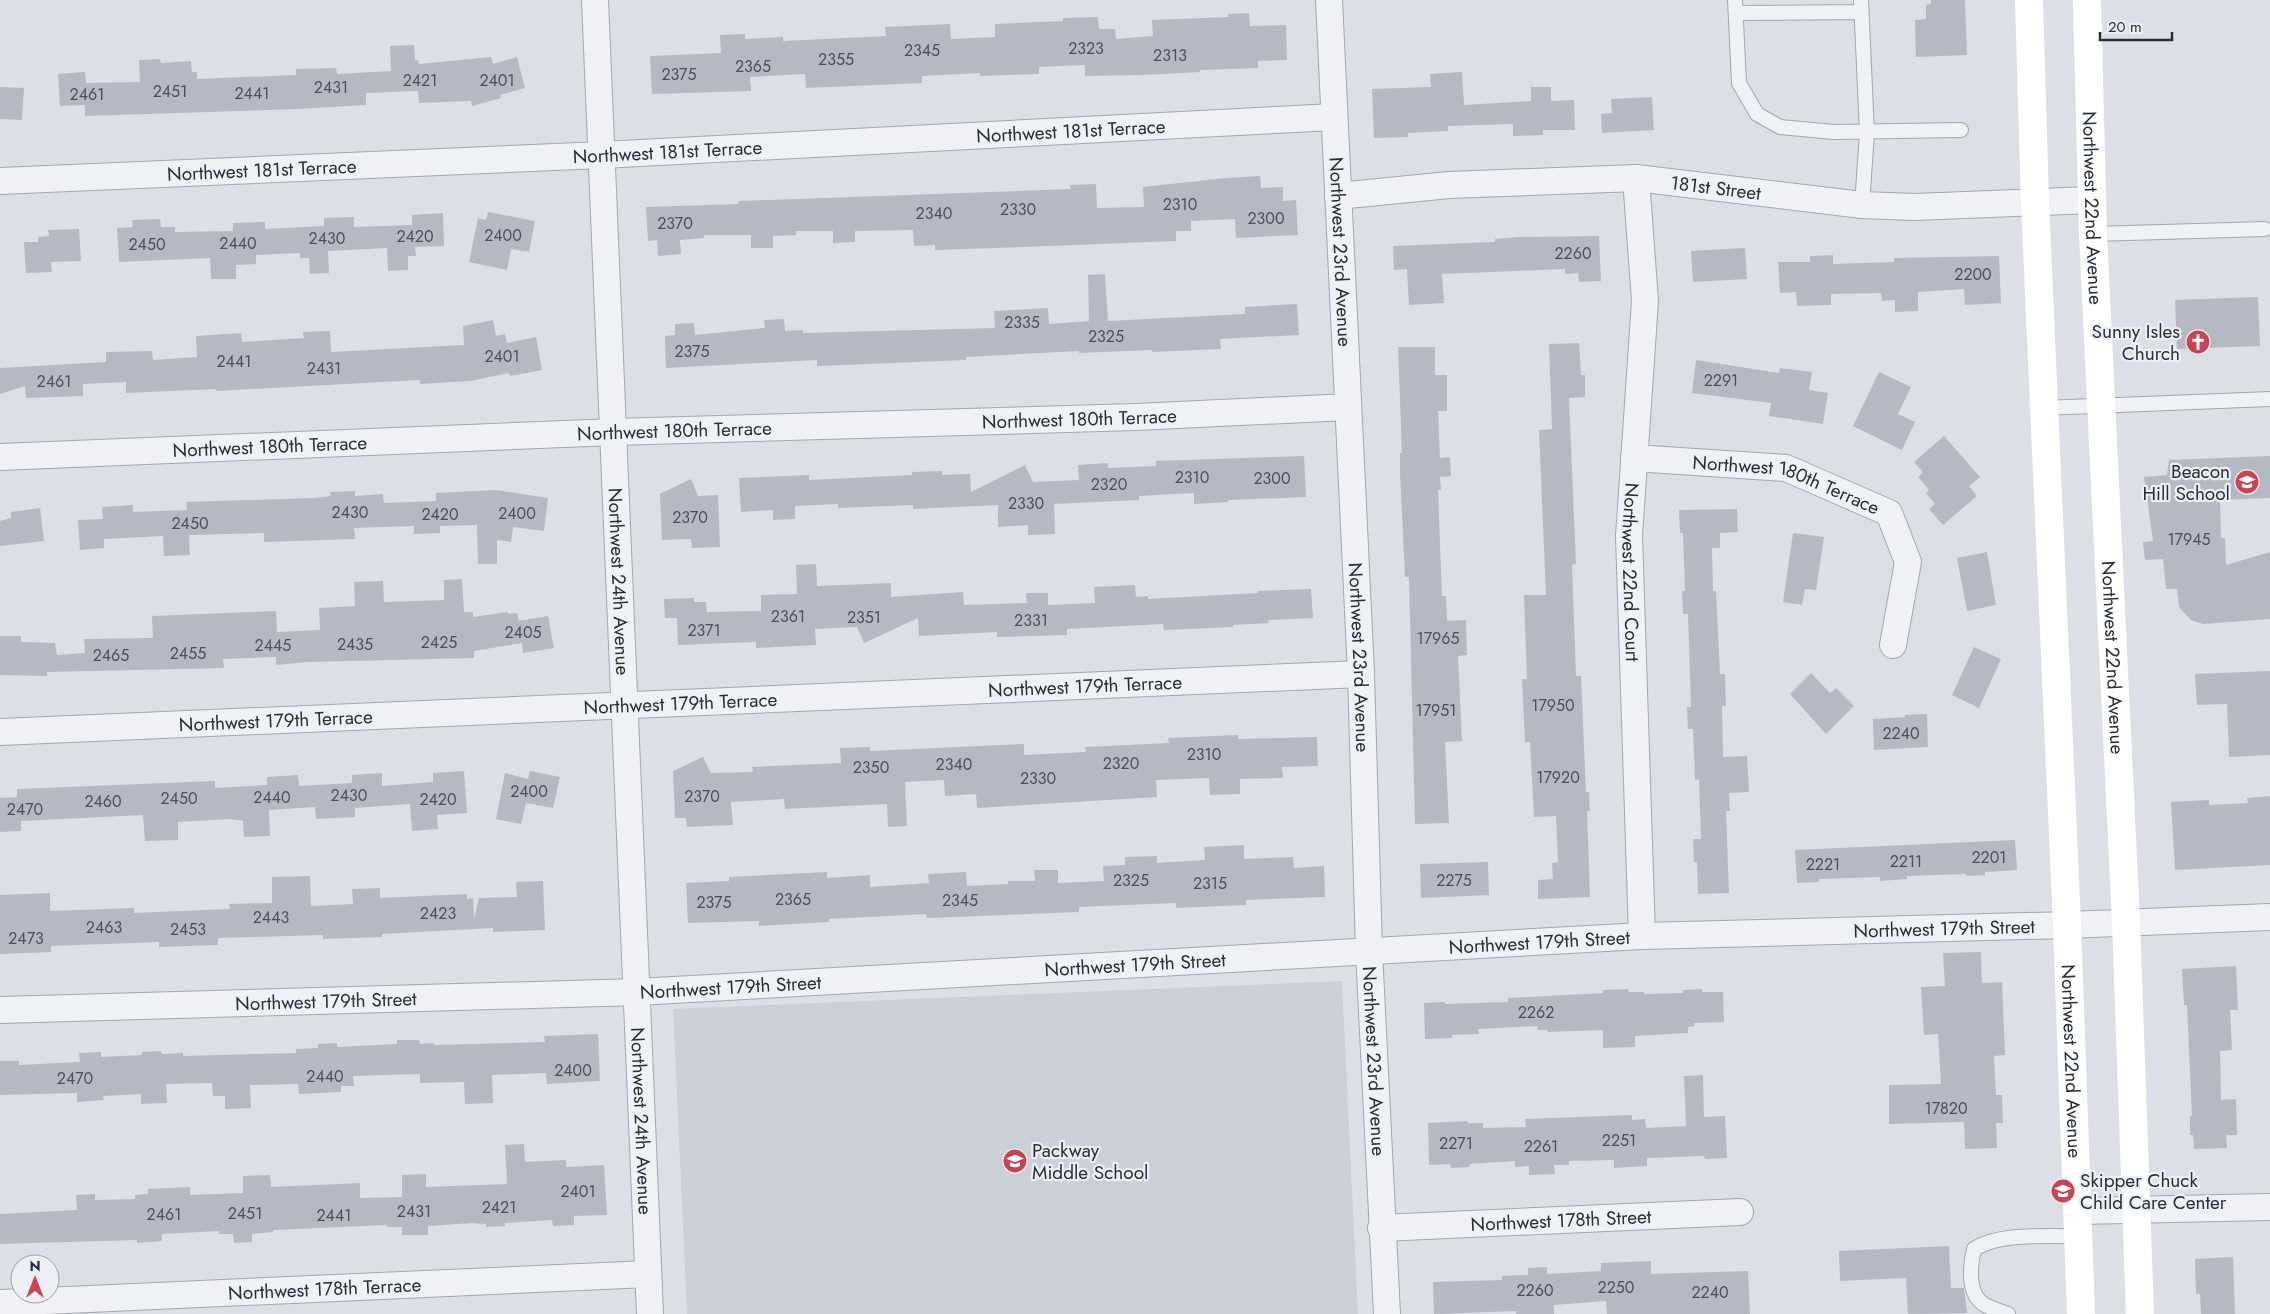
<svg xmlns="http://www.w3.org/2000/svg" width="2270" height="1314" viewBox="0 0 2270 1314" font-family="Jost,sans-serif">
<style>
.built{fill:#cbcfd8}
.building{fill:#b4b9c3}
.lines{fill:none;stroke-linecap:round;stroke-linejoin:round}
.service-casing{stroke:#a2a7b0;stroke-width:16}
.minor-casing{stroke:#a2a7b0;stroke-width:28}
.service{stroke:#eff1f5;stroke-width:14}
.minor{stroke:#eff1f5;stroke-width:26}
.secondary{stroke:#fff;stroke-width:28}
.labels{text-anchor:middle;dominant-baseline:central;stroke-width:4.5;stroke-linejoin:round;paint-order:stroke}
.number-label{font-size:16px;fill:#4a515e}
.street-label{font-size:19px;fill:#272e3c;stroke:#eceff4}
.poi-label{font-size:19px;fill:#272e3c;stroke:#eceff4;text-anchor:end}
</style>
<rect width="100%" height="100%" fill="#dce0e6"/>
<path class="built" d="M1342,981L1358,1314H687L673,1009Z"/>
<path class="building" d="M1931,0H1965L1967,55L1916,57L1915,20L1926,19V5L1931,4Z
M1249,13L1250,26L1286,25L1287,60L1258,61V68L1200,70V72L1142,75L1085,76V65L1039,67V74L980,76V73L922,76V83L806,88L805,74L750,77L751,91L652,94L650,56L721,53L720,35L745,34V39L783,37V41L886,36L885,27L950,24L951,39L995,37V24L1063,21V18L1098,17L1099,29H1115L1116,39L1153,36L1152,20L1229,17L1228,14Z
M414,45L415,60H418L419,64L491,57L493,64L517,57L525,88L500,95L501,98L472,106L471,101L419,103L418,91L366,93V105L298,109L85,116V105L60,106L58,74L85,72L86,83L140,82L139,60L160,59L161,63L191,61L192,72H197V79L296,75V69L336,68L337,74L391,71L390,46Z
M1462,72L1464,105L1531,101V87H1551V101L1574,100L1575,130H1543V135L1513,136V124L1448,126V131L1408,133V137L1374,138L1372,89L1431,87L1430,74Z
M0,87L24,88L22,120L0,119Z
M1652,97L1654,130L1602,133L1601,114L1612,113L1611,99Z
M1260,176L1261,188L1283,187V201L1296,200L1298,235L1236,238L1235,219L1191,221V231H1176V241L996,248L935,250V245L914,246L913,230L855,231V242L833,243V231H796V235L773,236V248H751V235H704V238L680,240L681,254L658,256L657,240L648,241L646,207L739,204L738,201L1071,189L1070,185L1096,184L1097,208L1144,207L1143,187L1226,178Z
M488,212L535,221L529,252L511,249L507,270L469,262L478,218L486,220Z
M443,213L444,246L415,247L416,256H408V270L388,271L387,248L328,251L329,273L310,274L309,258H300V253L256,255V264L236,265V279H211L210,258L119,262L117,228L133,227L132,220L160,219L161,227H175V232L233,231V223L265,222V229L324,226V218L354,217V227L412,225V215Z
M79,229L81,261L51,262L52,272L26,273L24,242H38V237L49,236L48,230Z
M1599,236L1601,281L1579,282L1578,273L1565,274V269L1442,274L1444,303L1409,305L1407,269L1394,270L1393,246L1495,242V239L1518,237Z
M1745,248L1747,279L1693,282L1691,251Z
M1833,255V264L1894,262V258L1999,256L2001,303L1965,305L1964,289L1918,292V311L1895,312V300L1882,301L1881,293L1831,294V305L1797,306L1796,292L1780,293L1778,262H1810V256Z
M1105,274L1108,321L1245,314V307L1297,304L1299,335L1220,339L1221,349L1152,352V350L1079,353V351L966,357V360L817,366V360L666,368L665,336L675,335V324L694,323L695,335L765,328L764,320L784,319L785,331L803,330V333L995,328L994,311L1048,308L1049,324L1089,321L1088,275Z
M2258,297L2260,346L2177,349L2175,300Z
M493,320L496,336L505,334L507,343L536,337L542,370L510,376L509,373L470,381L420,384V380L216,391V389L126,393V382L83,384V396L26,398L25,386L0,394V368L106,362V352L152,351L153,360L197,357L196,336L241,333L242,342L304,338L303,332L330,331L331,352L464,345L463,326Z
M1579,343L1581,375H1585V397L1569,398L1576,564L1572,565L1576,676H1581L1586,792H1589L1590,811H1587L1590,897L1538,899V880L1553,879L1552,863L1558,862L1556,816L1534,817L1530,742H1525L1522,679H1527L1524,595H1546L1539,430L1552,429L1549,344Z
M1398,347H1435V375H1447V411H1438L1440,458L1450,457L1451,476L1440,477L1441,490H1438L1442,596H1446L1447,621L1466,620L1467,655L1458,656L1462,741L1445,742L1449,823L1415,824L1409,577H1405L1400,472V453H1402Z
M1696,360L1779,373L1780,368L1812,372L1809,390L1828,393L1823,424L1769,416L1771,403L1692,393Z
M1879,372L1911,387L1898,414L1915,422L1902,450L1853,426Z
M1944,436L1980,477L1969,486L1977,496L1943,525L1929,509L1935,504L1926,493L1929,490L1918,477L1923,472L1914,462Z
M1304,456L1306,497L1228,500V502L1194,504V493L1139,496V500L1054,504L1055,534L1028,535V525L998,527V505L913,509V505L838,508V504L795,506V519L773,520V510L741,512L739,478L809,475V480L912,475V472L942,471V475L970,474L971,492L1025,465L1033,482L1079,480L1078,465L1108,463V468L1156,466V461Z
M2270,456V498L2220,500L2221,538H2225L2226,565L2270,552V619L2203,624L2191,620L2179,607L2177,589H2166L2163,559L2145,560L2143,542L2153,541L2144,477L2167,475L2169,460Z
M691,479L698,496L718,495L720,547L692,548L691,539L662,540L660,494Z
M496,490L548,498L544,531L513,527L511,542L497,540V564H478L477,525L440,526V533L414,534V526L354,528L355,539L264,542V533L189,535L190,555L164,556L163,536L104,539V548L80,550L78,520L103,519L102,507L133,505V512L187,510L186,502L315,498L331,496L330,492L355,491V496L383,494L384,503L436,501V493Z
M40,508L44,541L0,546V521L11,518V512Z
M1737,509L1738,532L1720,533V548H1712L1713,591H1716L1720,674H1725L1726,706H1722L1723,757L1747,756L1749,792L1729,793L1730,811H1726L1729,893L1698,894L1697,862H1694L1693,839H1701L1699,779L1695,780L1693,729H1688L1687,707H1691L1688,614H1683L1682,591H1685L1683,533H1680L1679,510Z
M1793,533L1824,537L1816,590L1805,589L1802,605L1783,602Z
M1987,552L1996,605L1967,611L1957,558Z
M816,564L817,586L891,583V597L963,592L964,605L1027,603L1026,593H1048V605L1095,603L1094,587L1135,585L1136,597L1148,596V599L1258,593V591L1311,589L1313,618L1268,620L1269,623L1233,625V627L1164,630L1163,624L1067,629V635L997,637V632L919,636L918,618L864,643L857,627L815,629L816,645L756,648V642L678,645L677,618H665L664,599L694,598V602H706L707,612L761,611V595L797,594L796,565Z
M462,579L464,612H473V617L508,612V614L517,613L519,621L548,616L554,648L523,653L522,643L474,651V658L308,662L276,665V657L223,659L224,668L47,672V676L0,675V636H21V642L55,643L57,655L85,653L84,639L153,638L152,616L276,611L277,632L320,630L319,608L355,606L354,582L383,581L384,602L444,600V580Z
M1974,647L2001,659L1979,708L1952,695Z
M2270,671V755L2229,757L2227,704L2197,705L2195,674Z
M1811,673L1830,693L1836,688L1854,706L1826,734L1790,694Z
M1927,714L1928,747L1874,750L1873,719L1905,717V715Z
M1238,735V739L1317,737L1318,766L1282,767L1283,778L1240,779V794L1210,795L1209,778L1156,780L1157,797L977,808L976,794L945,796L944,780L905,782L907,826L888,827L887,804L785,809L784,799L731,802L733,825L687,827L686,818H675L673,771L703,757L711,773L753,772L752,767L841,763L840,748L870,747V751L1024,744V755L1086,752L1085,747L1169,743L1168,738Z
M464,771L467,813L437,815L438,829L412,831L410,804L355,808V817L316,819L315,807L269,810L270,836L244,837L243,821L231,819L178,822V840L145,841L143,815L21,821V831L0,832V798L17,797V789L215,781V788L267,785V777L298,775L299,786L352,783V775L382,773V786L433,782V773Z
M530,771L560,777L553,808L526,803L521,824L496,819L505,773L528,779Z
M2270,796V865L2175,870L2171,802L2209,800V805L2248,803L2247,798Z
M2015,840L2017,870L1985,872V875L1966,876V874L1907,876V879L1880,881V877L1819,879V882L1797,883L1795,850Z
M1244,845V859L1293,857L1294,868L1324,866L1325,897L1246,900V905L1176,908V903L1079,907V912L927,918L926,914L829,919V922L759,926V921L688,923L686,883L729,881V877L827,872V878L870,875V887L929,883L928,874L966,872L967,886L1008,884V881H1035L1034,870H1058V883L1104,881L1103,866L1125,865V857L1157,856V863L1205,860L1204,847Z
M1488,862L1489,895L1421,898L1420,864Z
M310,876L311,906L353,904L352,889L380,888V898L467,894V899L473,898L474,919L479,898L517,897L516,882L543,881L545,930L493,932V928L382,934V937L323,939V935L218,938V945L159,947V942L51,946V952L0,954V895L50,893V911L134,908V913L230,909L229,904L272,903V877Z
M1981,952L1982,983L2002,982L2005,1055L1994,1056L1996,1095H2002L2003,1123H1996L1997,1148L1965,1149L1964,1122L1889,1124V1085L1941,1084L1938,1034L1924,1035L1921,987L1945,986L1943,953Z
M2236,966L2238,1010H2230L2232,1050L2220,1051L2221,1100L2236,1099L2237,1135H2226L2227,1148L2194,1149L2193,1135H2190V1116H2192L2187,1005H2184L2182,969Z
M1628,989L1629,992H1644V994L1683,993V990L1702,989V992H1723L1724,1022L1694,1023V1026L1688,1027V1033L1635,1036V1047L1603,1048V1030L1548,1032L1547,1030H1538L1537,1026L1478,1029L1479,1034L1452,1035V1038L1425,1039L1424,1003L1445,1002V1004L1508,1002V998L1603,993V990Z
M598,1034L600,1081L547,1084L546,1073L492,1075L493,1103L465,1104L464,1082L420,1083V1074L353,1076L354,1086H341V1092L299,1094L298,1084L250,1085L251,1108L225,1109V1096H213L212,1083L166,1084L167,1103L141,1104V1094L103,1096L104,1100L77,1102V1093L0,1095V1061H19V1065L80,1062L79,1053L101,1052V1057L142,1055V1052L161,1051L162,1054L183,1053V1056L296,1053V1049L318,1048V1044L337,1043V1047L397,1044V1040H419L420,1044L434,1043V1045L545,1042L544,1036Z
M1703,1075L1704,1117L1725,1116L1727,1158L1705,1159L1704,1156L1647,1158V1166L1614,1168V1160L1569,1161V1165H1554L1555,1174L1529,1175V1166L1515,1167V1161L1469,1164L1470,1167L1451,1168L1450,1164L1429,1165L1428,1123L1467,1121L1468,1123H1483V1128L1526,1127L1525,1119L1632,1115V1120L1645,1119L1646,1128L1686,1126L1684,1076Z
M524,1144L525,1162L566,1160V1167L604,1165L607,1215L574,1216V1225L553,1226L552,1220L505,1223V1226L486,1227V1224L472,1223L428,1226V1235H402V1227H387V1225L273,1230V1232L252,1234V1242L234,1243L233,1234H219V1231L162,1234V1241L137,1243V1240L0,1244V1214L77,1210L76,1195L95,1194V1200L135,1199V1195L148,1194V1189L190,1187V1195L243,1193V1176L270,1175L271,1187L360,1183V1198L402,1197V1175L426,1174V1187L507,1184L505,1145Z
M1949,1246L1951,1288H1964L1967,1313L1908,1314L1906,1278L1840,1281L1839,1251Z
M2233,1257L2235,1314H2201L2200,1294H2196L2195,1259Z
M1651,1261V1274L1748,1271L1750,1314H1607L1606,1301L1554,1305V1314H1516V1311L1434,1314L1433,1282L1502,1280V1276L1528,1275V1268L1547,1267V1274L1601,1271V1263Z"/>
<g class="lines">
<defs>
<path id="service" d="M1735,0L1739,83L1757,114L1780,127L1834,132L1961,130
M1861,0L1867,133L1862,205
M1736,13L1861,12
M2093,234L2265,229
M2043,408L2270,399
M2008,1314C2001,1311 1992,1309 1985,1305C1967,1295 1970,1266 1974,1249C2000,1232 2047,1237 2078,1236"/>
<g id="minor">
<path id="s1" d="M595,0L650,1314"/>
<path id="s2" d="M1329,0L1361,674L1369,951L1387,1314"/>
<path id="s3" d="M1636,178L1645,301L1629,536L1642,936"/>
<path id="s4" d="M0,181L602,155L1334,117"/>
<path id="s5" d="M1338,196L1449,185L1636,178L1862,205L1915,207L2092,200"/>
<path id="s6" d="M0,457L614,432L1136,417L1348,407"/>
<path id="s7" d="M1634,458L1786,468L1889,513L1908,562L1893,645"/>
<path id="s8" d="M0,732L1361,674"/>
<path id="s9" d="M0,1010L637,992L1642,936L2067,925L2270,917"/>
<path d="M2078,1211L2270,1207"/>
<path id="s10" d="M1381,1228L1740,1212"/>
<path id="s11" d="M0,1303L648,1274"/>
</g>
</defs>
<use href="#service" class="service-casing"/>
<use href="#minor" class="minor-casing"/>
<use href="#service" class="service"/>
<use href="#minor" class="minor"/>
<g class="secondary">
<path id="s12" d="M2029,0L2035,202L2067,925L2081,1314"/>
<path id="s13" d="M2087,0L2093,234L2126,922L2140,1314"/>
</g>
</g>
<defs>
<symbol id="church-disc" viewBox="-11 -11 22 22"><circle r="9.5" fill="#ca4354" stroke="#eceff4"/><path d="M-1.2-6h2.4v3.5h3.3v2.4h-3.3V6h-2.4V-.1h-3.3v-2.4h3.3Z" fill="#fff"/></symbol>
<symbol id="school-disc" viewBox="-11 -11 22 22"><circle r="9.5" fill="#ca4354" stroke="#eceff4"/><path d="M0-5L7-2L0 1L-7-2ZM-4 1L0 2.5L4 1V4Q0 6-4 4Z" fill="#fff"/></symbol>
</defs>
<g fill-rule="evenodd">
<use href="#church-disc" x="2184" y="328" width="28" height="28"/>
<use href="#school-disc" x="2233" y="468" width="28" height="28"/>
<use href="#school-disc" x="1001" y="1147" width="28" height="28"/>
<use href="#school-disc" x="2049" y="1177" width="28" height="28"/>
</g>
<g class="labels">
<g class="number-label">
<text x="1086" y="48">2323</text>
<text x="922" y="50">2345</text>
<text x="1170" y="55">2313</text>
<text x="836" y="59">2355</text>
<text x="753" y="66">2365</text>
<text x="679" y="74">2375</text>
<text x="420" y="80">2421</text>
<text x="497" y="80">2401</text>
<text x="331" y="87">2431</text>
<text x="170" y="91">2451</text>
<text x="252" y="93">2441</text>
<text x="87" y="94">2461</text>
<text x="1180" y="204">2310</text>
<text x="1018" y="209">2330</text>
<text x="934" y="213">2340</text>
<text x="1266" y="218">2300</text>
<text x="675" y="223">2370</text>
<text x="503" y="235">2400</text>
<text x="415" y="236">2420</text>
<text x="327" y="238">2430</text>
<text x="238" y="243">2440</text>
<text x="147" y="244">2450</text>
<text x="1573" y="253">2260</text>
<text x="1973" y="274">2200</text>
<text x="1022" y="322">2335</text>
<text x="1106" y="336">2325</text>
<text x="692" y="351">2375</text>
<text x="502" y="356">2401</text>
<text x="234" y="361">2441</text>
<text x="324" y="368">2431</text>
<text x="1721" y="380">2291</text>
<text x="54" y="381">2461</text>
<text x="1192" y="477">2310</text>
<text x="1272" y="478">2300</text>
<text x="1109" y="484">2320</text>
<text x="1026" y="503">2330</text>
<text x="350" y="512">2430</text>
<text x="517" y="513">2400</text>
<text x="440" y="514">2420</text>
<text x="690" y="517">2370</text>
<text x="190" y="523">2450</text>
<text x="2189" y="539">17945</text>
<text x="788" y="616">2361</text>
<text x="864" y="617">2351</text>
<text x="1031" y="620">2331</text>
<text x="704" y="630">2371</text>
<text x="523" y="632">2405</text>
<text x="1438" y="638">17965</text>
<text x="439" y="642">2425</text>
<text x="355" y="644">2435</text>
<text x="273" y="645">2445</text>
<text x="188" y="653">2455</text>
<text x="111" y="655">2465</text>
<text x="1553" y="705">17950</text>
<text x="1436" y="710">17951</text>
<text x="1901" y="733">2240</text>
<text x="1204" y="754">2310</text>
<text x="1121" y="763">2320</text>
<text x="954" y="764">2340</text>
<text x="871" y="767">2350</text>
<text x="1558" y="777">17920</text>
<text x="1038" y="778">2330</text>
<text x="529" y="791">2400</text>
<text x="349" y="795">2430</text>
<text x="702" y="796">2370</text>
<text x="272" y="797">2440</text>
<text x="179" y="798">2450</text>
<text x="438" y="799">2420</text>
<text x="103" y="801">2460</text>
<text x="25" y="809">2470</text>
<text x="1989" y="857">2201</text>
<text x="1906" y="861">2211</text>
<text x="1823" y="864">2221</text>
<text x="1131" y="880">2325</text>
<text x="1454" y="880">2275</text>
<text x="1210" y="883">2315</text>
<text x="793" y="899">2365</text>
<text x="960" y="900">2345</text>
<text x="714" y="902">2375</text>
<text x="438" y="913">2423</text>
<text x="271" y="917">2443</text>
<text x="104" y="927">2463</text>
<text x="188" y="929">2453</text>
<text x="26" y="938">2473</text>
<text x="1536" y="1012">2262</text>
<text x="573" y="1070">2400</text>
<text x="325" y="1076">2440</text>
<text x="75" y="1078">2470</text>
<text x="1946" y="1108">17820</text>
<text x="1619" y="1140">2251</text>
<text x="1456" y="1143">2271</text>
<text x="1541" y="1146">2261</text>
<text x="578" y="1191">2401</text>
<text x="499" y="1207">2421</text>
<text x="414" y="1211">2431</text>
<text x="245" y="1213">2451</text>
<text x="164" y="1214">2461</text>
<text x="334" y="1215">2441</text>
<text x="1616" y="1287">2250</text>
<text x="1535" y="1290">2260</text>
<text x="1710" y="1292">2240</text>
</g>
<g class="street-label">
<text stroke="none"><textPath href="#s4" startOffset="1072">Northwest 181st Terrace</textPath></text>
<text stroke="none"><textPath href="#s4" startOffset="668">Northwest 181st Terrace</textPath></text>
<text stroke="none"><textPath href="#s4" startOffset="262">Northwest 181st Terrace</textPath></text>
<text stroke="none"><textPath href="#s5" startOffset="379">181st Street</textPath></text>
<text stroke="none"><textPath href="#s13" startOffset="208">Northwest 22nd Avenue</textPath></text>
<text stroke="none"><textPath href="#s2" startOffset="252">Northwest 23rd Avenue</textPath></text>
<text stroke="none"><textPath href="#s6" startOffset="1080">Northwest 180th Terrace</textPath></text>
<text stroke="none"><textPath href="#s6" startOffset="675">Northwest 180th Terrace</textPath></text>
<text stroke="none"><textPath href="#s6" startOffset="270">Northwest 180th Terrace</textPath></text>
<text stroke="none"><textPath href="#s7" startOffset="156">Northwest 180th Terrace</textPath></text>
<text stroke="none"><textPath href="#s3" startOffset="395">Northwest 22nd Court</textPath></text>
<text stroke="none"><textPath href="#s1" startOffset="582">Northwest 24th Avenue</textPath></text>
<text stroke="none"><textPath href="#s2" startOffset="658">Northwest 23rd Avenue</textPath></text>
<text stroke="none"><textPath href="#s13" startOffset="658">Northwest 22nd Avenue</textPath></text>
<text stroke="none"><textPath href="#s8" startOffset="1086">Northwest 179th Terrace</textPath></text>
<text stroke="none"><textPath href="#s8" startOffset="681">Northwest 179th Terrace</textPath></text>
<text stroke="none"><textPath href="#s8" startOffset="276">Northwest 179th Terrace</textPath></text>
<text stroke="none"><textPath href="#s9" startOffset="1946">Northwest 179th Street</textPath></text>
<text stroke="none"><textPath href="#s9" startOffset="1541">Northwest 179th Street</textPath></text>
<text stroke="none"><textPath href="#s9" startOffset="1136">Northwest 179th Street</textPath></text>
<text stroke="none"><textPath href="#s9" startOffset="731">Northwest 179th Street</textPath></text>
<text stroke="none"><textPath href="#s9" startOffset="326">Northwest 179th Street</textPath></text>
<text stroke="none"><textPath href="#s2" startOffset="1062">Northwest 23rd Avenue</textPath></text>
<text stroke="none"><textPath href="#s12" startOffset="1062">Northwest 22nd Avenue</textPath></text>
<text stroke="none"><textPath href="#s1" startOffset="1122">Northwest 24th Avenue</textPath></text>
<text stroke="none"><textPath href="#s10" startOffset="180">Northwest 178th Street</textPath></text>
<text stroke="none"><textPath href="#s11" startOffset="325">Northwest 178th Terrace</textPath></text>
</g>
<g class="poi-label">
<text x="2180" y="331">Sunny Isles<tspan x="2180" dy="22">Church</tspan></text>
<text x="2230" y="471">Beacon<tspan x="2230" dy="22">Hill School</tspan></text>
<text x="1032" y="1150" text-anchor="start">Packway<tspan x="1032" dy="22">Middle School</tspan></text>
<text x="2080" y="1180" text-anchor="start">Skipper Chuck<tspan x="2080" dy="22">Child Care Center</tspan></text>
</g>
</g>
<g transform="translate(35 1279)"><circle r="24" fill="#eceff4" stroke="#9da2aa"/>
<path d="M0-4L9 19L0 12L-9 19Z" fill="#ca4354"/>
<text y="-8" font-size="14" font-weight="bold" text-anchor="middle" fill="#272e3c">N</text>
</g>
<path d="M2100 32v8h72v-8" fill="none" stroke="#272e3c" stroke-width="2.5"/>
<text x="2108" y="32" font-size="15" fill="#272e3c" stroke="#eceff4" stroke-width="4" paint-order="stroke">20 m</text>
</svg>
